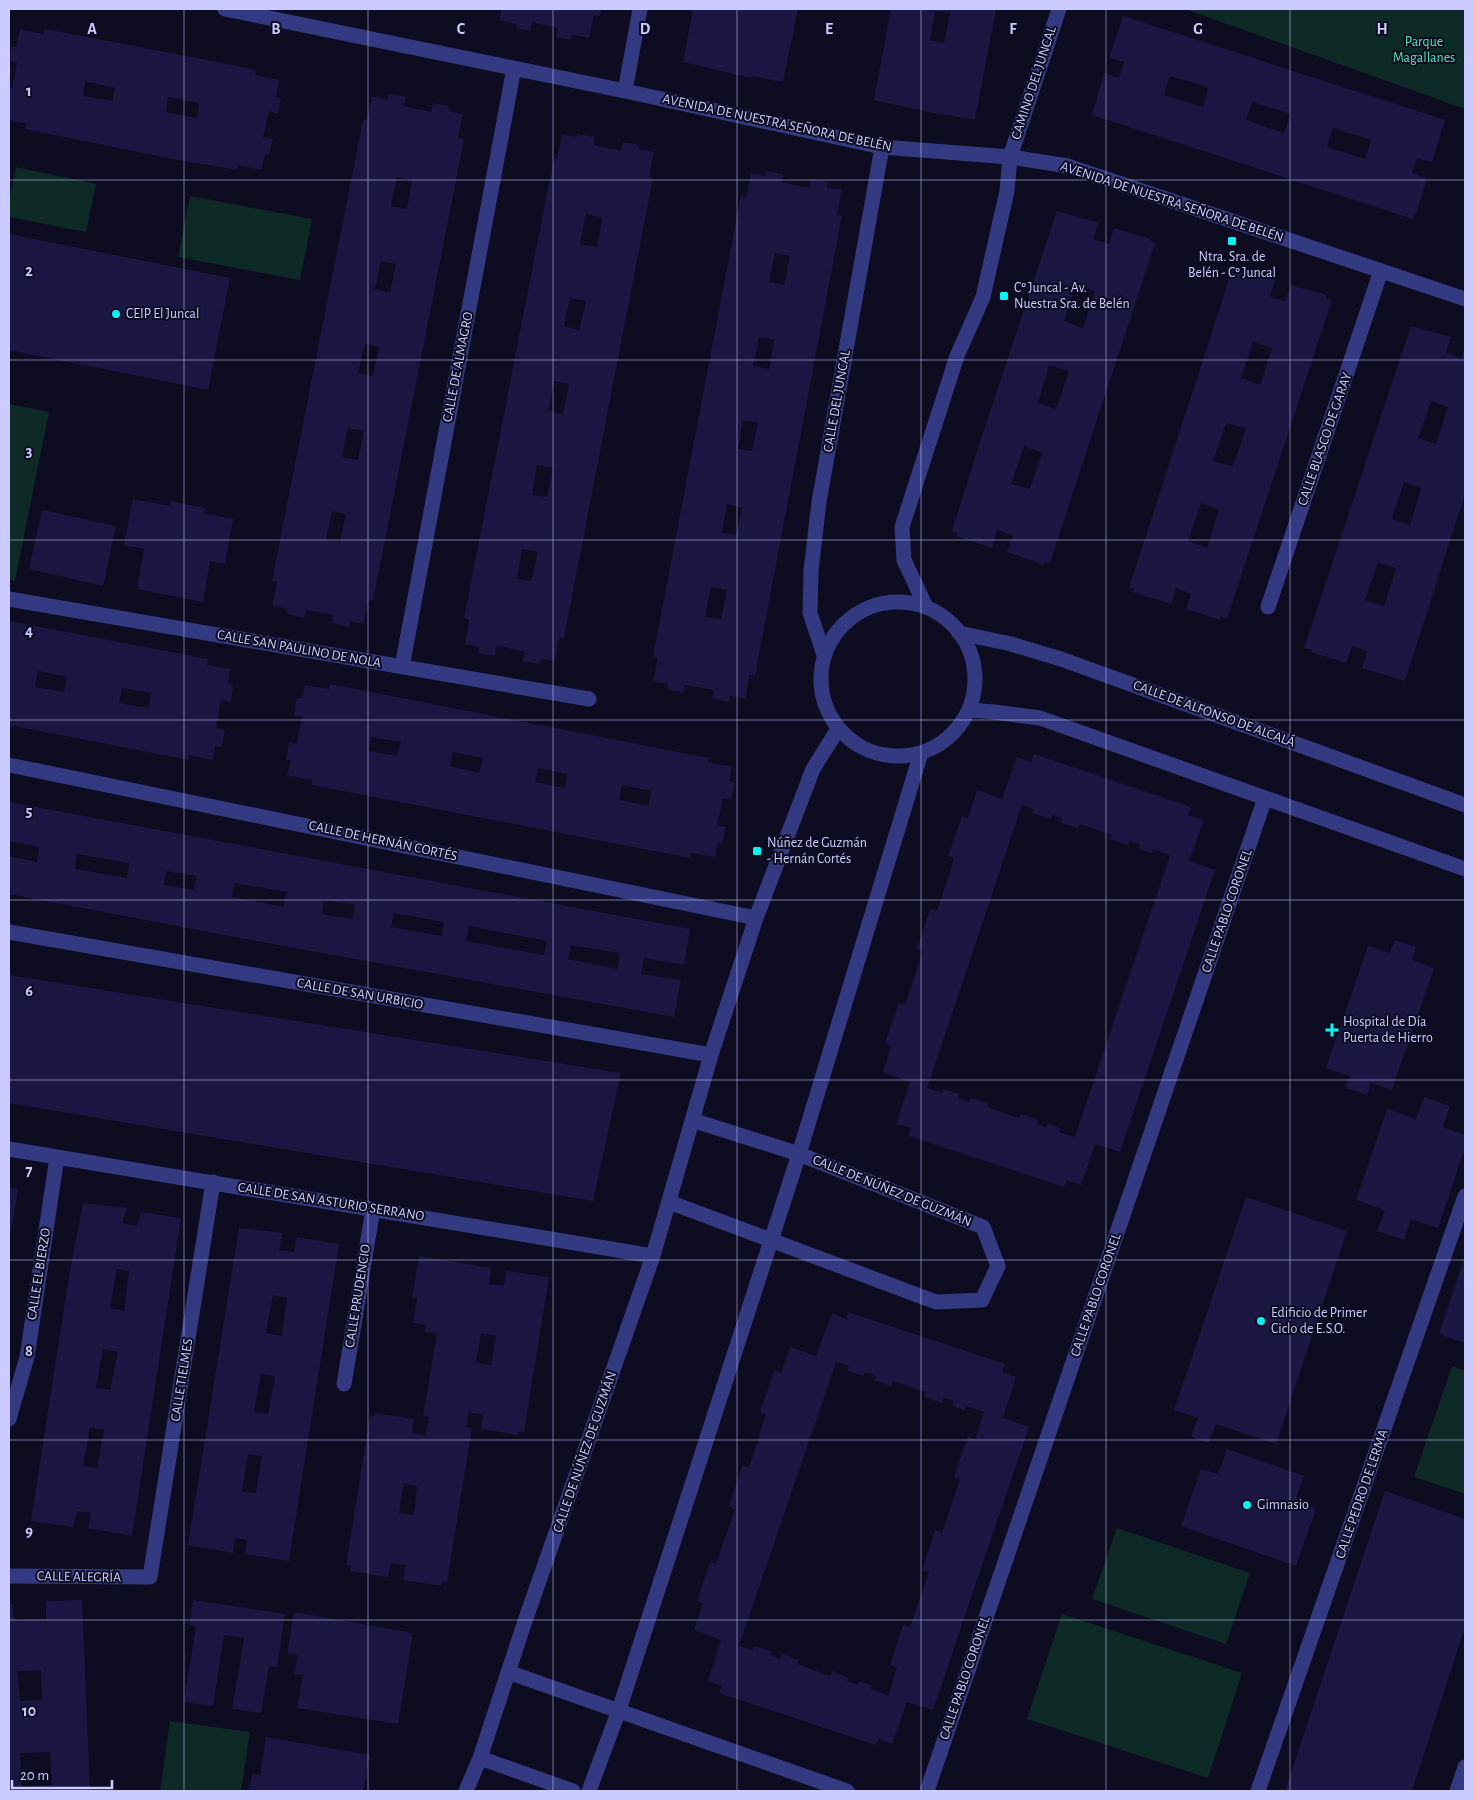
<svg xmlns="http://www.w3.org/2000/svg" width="1474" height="1800" viewBox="0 0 1474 1800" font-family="'Alegreya Sans',sans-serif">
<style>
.green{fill:#0e2a26}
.building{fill:#1b1742;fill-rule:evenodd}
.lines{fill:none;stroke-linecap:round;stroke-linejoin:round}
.street{stroke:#343a81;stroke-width:15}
.grid{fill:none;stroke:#cbcbff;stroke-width:1;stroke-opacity:0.55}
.poi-dot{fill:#00f6f3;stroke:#0d0c20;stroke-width:2}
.labels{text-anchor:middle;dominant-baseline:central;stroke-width:4;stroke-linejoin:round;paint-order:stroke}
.park-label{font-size:14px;fill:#52e4af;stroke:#0d0c20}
.street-label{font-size:14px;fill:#cbcbff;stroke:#0d0c20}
.poi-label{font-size:14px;fill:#cbcbff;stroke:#0d0c20;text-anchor:start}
.grid-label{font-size:16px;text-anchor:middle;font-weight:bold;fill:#cbcbff;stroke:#0d0c20;stroke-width:4;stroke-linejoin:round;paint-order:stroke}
</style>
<rect width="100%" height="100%" fill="#0d0c20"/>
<path class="green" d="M1185,9H1465V109Z
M16,167L96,184L86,232L9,217V201Z
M190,196L312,219L300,280L178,257Z
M9,404L49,412L15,581L9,580Z
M1452,1366L1465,1371V1494L1414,1477Z
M1117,1528L1250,1573L1226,1644L1092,1599Z
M1062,1614L1242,1673L1208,1778L1027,1719Z
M170,1721L250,1732L241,1791H160Z"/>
<path class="building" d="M502,9H601L600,16L594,15L589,38L572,35L571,40L556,37L558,28L532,22L530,31L516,28L517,24L499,20Z
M693,9H798L783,82L752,76L751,78L683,62Z
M891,9H996L975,120L943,114V115L874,100ZM935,11L950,13L944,43L930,40Z
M1123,16L1445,120L1432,162L1417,158L1412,173L1427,178L1416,214H1414L1413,219L1092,115L1104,73L1119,78L1124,62L1109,58ZM1170,76L1208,87L1203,107L1164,95ZM1252,102L1291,114L1284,133L1246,120ZM1333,128L1371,140L1365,159L1327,147Z
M20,29L43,34L45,29L192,57L256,70L255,75L279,80L276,97L281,98L278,114L269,111L263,137L273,139L269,155L265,154L261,170L238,165L237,170L172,159L25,129L27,124L9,120V88H12L17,63L9,61L12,46L16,47ZM85,81L115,88L112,101L83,96ZM168,97L199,103L197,118L166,112Z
M389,94L406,97L403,106L431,112L433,103L449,106L448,111L463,114L458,138L464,140L373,601L369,600L363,624L350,621L349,627L332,623L333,615L307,610L304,618L287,614V609L272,605L277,582L272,581L363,120H367L372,96L387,100ZM397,177L412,180L407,209L391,206ZM381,261L396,264L390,293L375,289ZM365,344L379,347L373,376L358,373ZM348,428L364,431L358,460L342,457ZM332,511L346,514L340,542L326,540Z
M577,134L595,137L594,145L621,151L623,142L640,145L639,149L654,152L649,177L653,178L564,638H559L555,661L541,659L539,664L523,661L525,652L497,645L495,656L478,653L479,647L465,644L469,620L464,618L554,158L557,159L562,135L577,137ZM586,214L602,218L597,247L580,244ZM570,298L586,301L579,330L564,326ZM554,381L569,384L563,414L548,411ZM537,465L553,468L547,497L532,495ZM522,549L538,552L531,581L517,579Z
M766,171L783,174L781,182L809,188L811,179L828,182L827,188L842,190L837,215L842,216L755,676L749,675L746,699L730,696L729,702L712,698L714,690L685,685L684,693L667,689L668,684L653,681L658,658L653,657L741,195L746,197L751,173L765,176ZM775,253L790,256L784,285L769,282ZM759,337L774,340L769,369L753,366ZM743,420L758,423L752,451L738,449ZM727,504L742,508L736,535L722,533ZM711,587L727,590L721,619L705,617Z
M1057,211L1099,223L1093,239L1109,244L1114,228L1150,239V241L1155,243L1050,563L1045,562L1044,565L1007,552L1013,536L997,530L992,548L956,536L957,533L952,531L977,451ZM1076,284L1095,291L1083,328L1064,321ZM1049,365L1069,371L1056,409L1038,403ZM1024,446L1042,453L1030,489L1011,484Z
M9,234L230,278L208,390L9,350Z
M1233,267L1275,280L1270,297L1285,301L1291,285L1327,295L1326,299L1332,300L1227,619L1221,617L1220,620L1186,609L1191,594L1176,588L1171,604L1133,592L1134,589L1129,588ZM1253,342L1272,348L1260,385L1241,378ZM1226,423L1246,428L1233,466L1213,461ZM1201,503L1219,510L1207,548L1188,541Z
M1411,326L1451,337L1446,353L1461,358L1465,347V494L1405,681L1362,668L1367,651L1352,646L1346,663L1311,652L1312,650L1304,648ZM1431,401L1448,407L1436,444L1418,438ZM1404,482L1421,488L1410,525L1392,519ZM1378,563L1396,568L1384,606L1365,600Z
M133,499L170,506L171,501L205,508L204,513L233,519L225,564L210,561L203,602L137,589L144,549L124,545Z
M42,510L116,526L103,586L29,569Z
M9,621L208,659L207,665L230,669L228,684L233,685L231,702L221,700L216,728L225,730L222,747L215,746L213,760L189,755V760L9,725ZM38,671L67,677L64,692L35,687ZM122,688L151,693L148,708L119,703Z
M330,684L709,758L708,762L732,767L729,781L735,783L731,800L723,798L717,825L726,827L722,844L718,842L715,857L690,853V858L312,785V780L287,775L291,760H286L289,742L297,744L302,717L294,715L297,698H302L305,685L329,689ZM372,737L401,742L397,756L368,751ZM453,752L483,758L479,773L450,766ZM538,768L567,774L565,788L535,782ZM622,785L651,791L648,806L619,800Z
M1034,754L1191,807L1188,815L1204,820L1189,861L1215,870L1120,1152L1095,1144L1081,1185L1067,1180L1064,1187L909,1136L911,1128L896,1124L910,1082L883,1072L891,1046L885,1043L899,1003L905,1005L923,951L917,949L930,909L937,911L946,884L954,858L948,856L962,816L968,818L977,790L1002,799L1017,757L1031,762ZM1022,805L1034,809L1032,813L1051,819L1052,815L1062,818L1061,823L1078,828L1080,824L1112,835L1110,839L1127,845L1130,840L1140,845L1139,849L1152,853L1153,849L1170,855L1075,1137L1059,1132L1060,1128L1048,1123L1046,1128L1037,1124L1038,1120L1021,1114L1019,1118L987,1107L988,1103L971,1098L969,1102L958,1098L960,1094L943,1089L942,1093L927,1088Z
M9,802L690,929L684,965L644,958L641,974L681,980L674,1017L251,940L9,894V856L37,862L39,847L9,841ZM77,854L129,863L127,878L75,869ZM166,871L197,876L194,890L164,885ZM235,883L287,892L283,907L232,897ZM324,900L355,905L352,919L322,914ZM394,913L444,922L442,936L391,927ZM469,926L547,941L544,955L466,941ZM571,945L620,953L617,969L568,959Z
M1395,940L1416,947L1412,960L1434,968L1392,1090L1371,1083L1367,1095L1345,1088L1350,1076L1326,1068L1368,946L1390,953Z
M9,975L621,1073L593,1201L9,1103Z
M1424,1097L1450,1106L1443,1127L1465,1135V1148L1438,1228L1411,1219L1404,1240L1377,1231L1385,1210L1356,1200L1387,1109L1416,1119Z
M9,1188L18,1189L11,1231H9Z
M1246,1197L1347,1231L1276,1444L1216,1424L1209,1443L1191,1437L1198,1418L1174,1410Z
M83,1203L127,1208L122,1223L137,1226L141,1212L181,1218L132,1536L88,1528L91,1513L77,1511L73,1527L31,1521L68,1282ZM117,1269L129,1271L124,1311L110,1308ZM103,1349L118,1352L110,1390L96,1388ZM90,1427L104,1430L97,1468L83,1466Z
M239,1228L283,1233L279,1250L294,1252L297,1237L339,1244L289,1561L245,1554L247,1540L235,1538L233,1553L188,1545ZM273,1295L287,1298L282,1336L266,1333ZM261,1374L275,1376L268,1414L254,1412ZM248,1454L262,1456L256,1493L242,1492Z
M419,1256L491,1268L489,1284L504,1286L506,1271L549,1277L524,1432H518V1435L481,1429L483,1415L469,1412L466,1427L472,1428L447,1582L442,1581L441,1586L403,1580L406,1565L391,1563L388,1577L350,1571L351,1566L346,1565L370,1416L374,1417L375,1413L414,1419L412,1433L426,1436L429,1417L423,1416L437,1333L424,1332L426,1325L413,1323L417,1298H412ZM481,1333L496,1336L491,1365L476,1363ZM404,1483L417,1486L414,1515L399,1513Z
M1465,1256V1343L1439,1334Z
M848,1312L1005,1364L1002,1372L1016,1377L1003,1418L1029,1427L933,1710L907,1702L892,1744L879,1739L876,1745L719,1693L722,1686L708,1681L721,1640L694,1630L703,1603L697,1601L710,1562L716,1564L735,1509L729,1506L742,1466L749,1468L766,1414L760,1412L774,1371L781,1373L790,1347L816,1356L832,1313L846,1319ZM836,1362L849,1366L847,1371L864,1376L865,1372L876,1376L874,1380L891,1386L893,1381L926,1392L924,1397L942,1403L943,1398L954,1401L952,1406L964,1410L966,1406L984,1412L975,1439L968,1436L954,1477L960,1479L942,1533L935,1530L922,1571L929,1572L919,1601L910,1627L903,1625L890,1665L897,1667L888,1696L871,1689L872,1685L859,1681L858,1685L847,1681L849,1678L832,1671L830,1676L797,1664L799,1660L782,1654L780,1659L770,1655L771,1651L754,1646L753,1650L739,1646Z
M1227,1449L1304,1476L1295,1501L1316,1509L1296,1566L1181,1526L1201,1469L1218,1474Z
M1385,1491L1465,1519V1627L1412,1791H1285Z
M82,1600L90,1791H9V1604H13L14,1620L46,1619V1601ZM41,1670L42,1700L20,1701L17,1671ZM50,1752L52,1785L22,1787L20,1753Z
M193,1600L285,1614L277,1667L269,1666L261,1713L232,1709L244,1638L224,1635L213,1706L184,1702L196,1626L189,1625Z
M294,1612L413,1633L398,1724L297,1708L303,1675L294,1674L298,1655L287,1653Z
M266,1737L370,1755L363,1791L249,1790L252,1774L260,1775Z"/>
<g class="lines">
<path class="street" d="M225,9L625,91L882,147L1010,157L1068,166L1465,299
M625,91L640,9
M9,599L589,699
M821 679a77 77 0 1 1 154 0a77 77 0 1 1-154 0Z
M926,607L904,560L902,527L957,356L983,297L1007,191L1010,157L1059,9
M1268,607L1381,271
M959,633L1011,644L1061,659L1465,805
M824,655L810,613L811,571L819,502L882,147
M402,667L514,68
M970,710L994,712L1040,718L1465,869
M9,765L756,918
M9,932L711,1055
M9,1149L653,1256
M669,1202L936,1302L982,1300L998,1266L983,1227L799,1154L692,1120
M344,1384L373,1209
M9,1419L27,1357L57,1157
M9,1576L150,1577L213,1182
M508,1672L847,1791
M480,1758L573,1791
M466,1791L480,1758L525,1621L653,1256L711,1055L756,918L813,769L838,729
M589,1791L619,1710L799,1154L921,753
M927,1791L1265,798
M1258,1791L1465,1196
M1457,1791L1465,1767"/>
</g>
<path class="grid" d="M184,9V1791M368,9V1791M553,9V1791M737,9V1791M921,9V1791M1106,9V1791M1290,9V1791M9,180H1465M9,360H1465M9,540H1465M9,720H1465M9,900H1465M9,1080H1465M9,1260H1465M9,1440H1465M9,1620H1465"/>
<g class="poi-dot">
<rect x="1227" y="236" width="10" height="10" rx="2.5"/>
<rect x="999" y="291" width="10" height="10" rx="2.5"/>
<circle cx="116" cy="314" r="5"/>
<rect x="752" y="846" width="10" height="10" rx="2.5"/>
<path d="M1329.5 1022.5h5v5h5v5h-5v5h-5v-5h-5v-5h5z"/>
<circle cx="1261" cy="1321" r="5"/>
<circle cx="1247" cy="1505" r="5"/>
</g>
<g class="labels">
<g class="park-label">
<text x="1424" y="42">Parque<tspan x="1424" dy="16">Magallanes</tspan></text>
</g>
<g class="street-label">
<text transform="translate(1034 83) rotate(-72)">CAMINO DEL JUNCAL</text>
<text transform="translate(777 123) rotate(12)">AVENIDA DE NUESTRA SEÑORA DE BELÉN</text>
<text transform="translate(1172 202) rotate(18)">AVENIDA DE NUESTRA SEÑORA DE BELÉN</text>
<text transform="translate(458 367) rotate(-79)">CALLE DE ALMAGRO</text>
<text transform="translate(837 401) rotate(-80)">CALLE DEL JUNCAL</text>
<text transform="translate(1325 439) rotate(-71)">CALLE BLASCO DE GARAY</text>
<text transform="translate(299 649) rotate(10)">CALLE SAN PAULINO DE NOLA</text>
<text transform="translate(1214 714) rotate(20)">CALLE DE ALFONSO DE ALCALÁ</text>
<text transform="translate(383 841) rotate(12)">CALLE DE HERNÁN CORTÉS</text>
<text transform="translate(1227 911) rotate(-71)">CALLE PABLO CORONEL</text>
<text transform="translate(360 994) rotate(10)">CALLE DE SAN URBICIO</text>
<text transform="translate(892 1191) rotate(22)">CALLE DE NÚÑEZ DE GUZMÁN</text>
<text transform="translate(331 1202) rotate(9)">CALLE DE SAN ASTURIO SERRANO</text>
<text transform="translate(39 1274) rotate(-81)">CALLE EL BIERZO</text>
<text transform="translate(1096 1295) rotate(-71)">CALLE PABLO CORONEL</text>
<text transform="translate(358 1296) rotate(-81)">CALLE PRUDENCIO</text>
<text transform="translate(182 1380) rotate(-81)">CALLE TIELMES</text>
<text transform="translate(585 1452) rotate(-71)">CALLE DE NÚÑEZ DE GUZMÁN</text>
<text transform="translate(1362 1494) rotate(-71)">CALLE PEDRO DE LERMA</text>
<text transform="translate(79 1577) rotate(1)">CALLE ALEGRÍA</text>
<text transform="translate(965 1678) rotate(-71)">CALLE PABLO CORONEL</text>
</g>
<g class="poi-label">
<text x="1232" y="257" text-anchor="middle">Ntra. Sra. de<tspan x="1232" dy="16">Belén - Cº Juncal</tspan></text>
<text x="1014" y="288">Cº Juncal - Av.<tspan x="1014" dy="16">Nuestra Sra. de Belén</tspan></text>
<text x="126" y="314">CEIP El Juncal</text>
<text x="767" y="843">Núñez de Guzmán<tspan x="767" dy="16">- Hernán Cortés</tspan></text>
<text x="1343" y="1022">Hospital de Día<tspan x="1343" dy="16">Puerta de Hierro</tspan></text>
<text x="1271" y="1313">Edificio de Primer<tspan x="1271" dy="16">Ciclo de E.S.O.</tspan></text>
<text x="1257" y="1505">Gimnasio</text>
</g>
</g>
<g class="grid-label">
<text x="92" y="34">A</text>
<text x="276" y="34">B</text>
<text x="461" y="34">C</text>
<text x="645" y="34">D</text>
<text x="829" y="34">E</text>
<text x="1013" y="34">F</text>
<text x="1198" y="34">G</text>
<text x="1382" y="34">H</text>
<text x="29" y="96">1</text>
<text x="29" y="276">2</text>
<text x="29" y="456">3</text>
<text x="29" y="636">4</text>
<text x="29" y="816">5</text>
<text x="29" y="996">6</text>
<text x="29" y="1176">7</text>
<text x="29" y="1356">8</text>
<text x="29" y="1536">9</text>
<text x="29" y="1716">10</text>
</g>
<rect width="1474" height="1800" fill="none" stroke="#cbcbff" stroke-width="20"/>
<path d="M12 1780v8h100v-8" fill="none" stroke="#cbcbff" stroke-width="2.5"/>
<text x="20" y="1780" font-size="15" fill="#cbcbff" stroke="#0d0c20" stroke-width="4" paint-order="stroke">20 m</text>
</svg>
